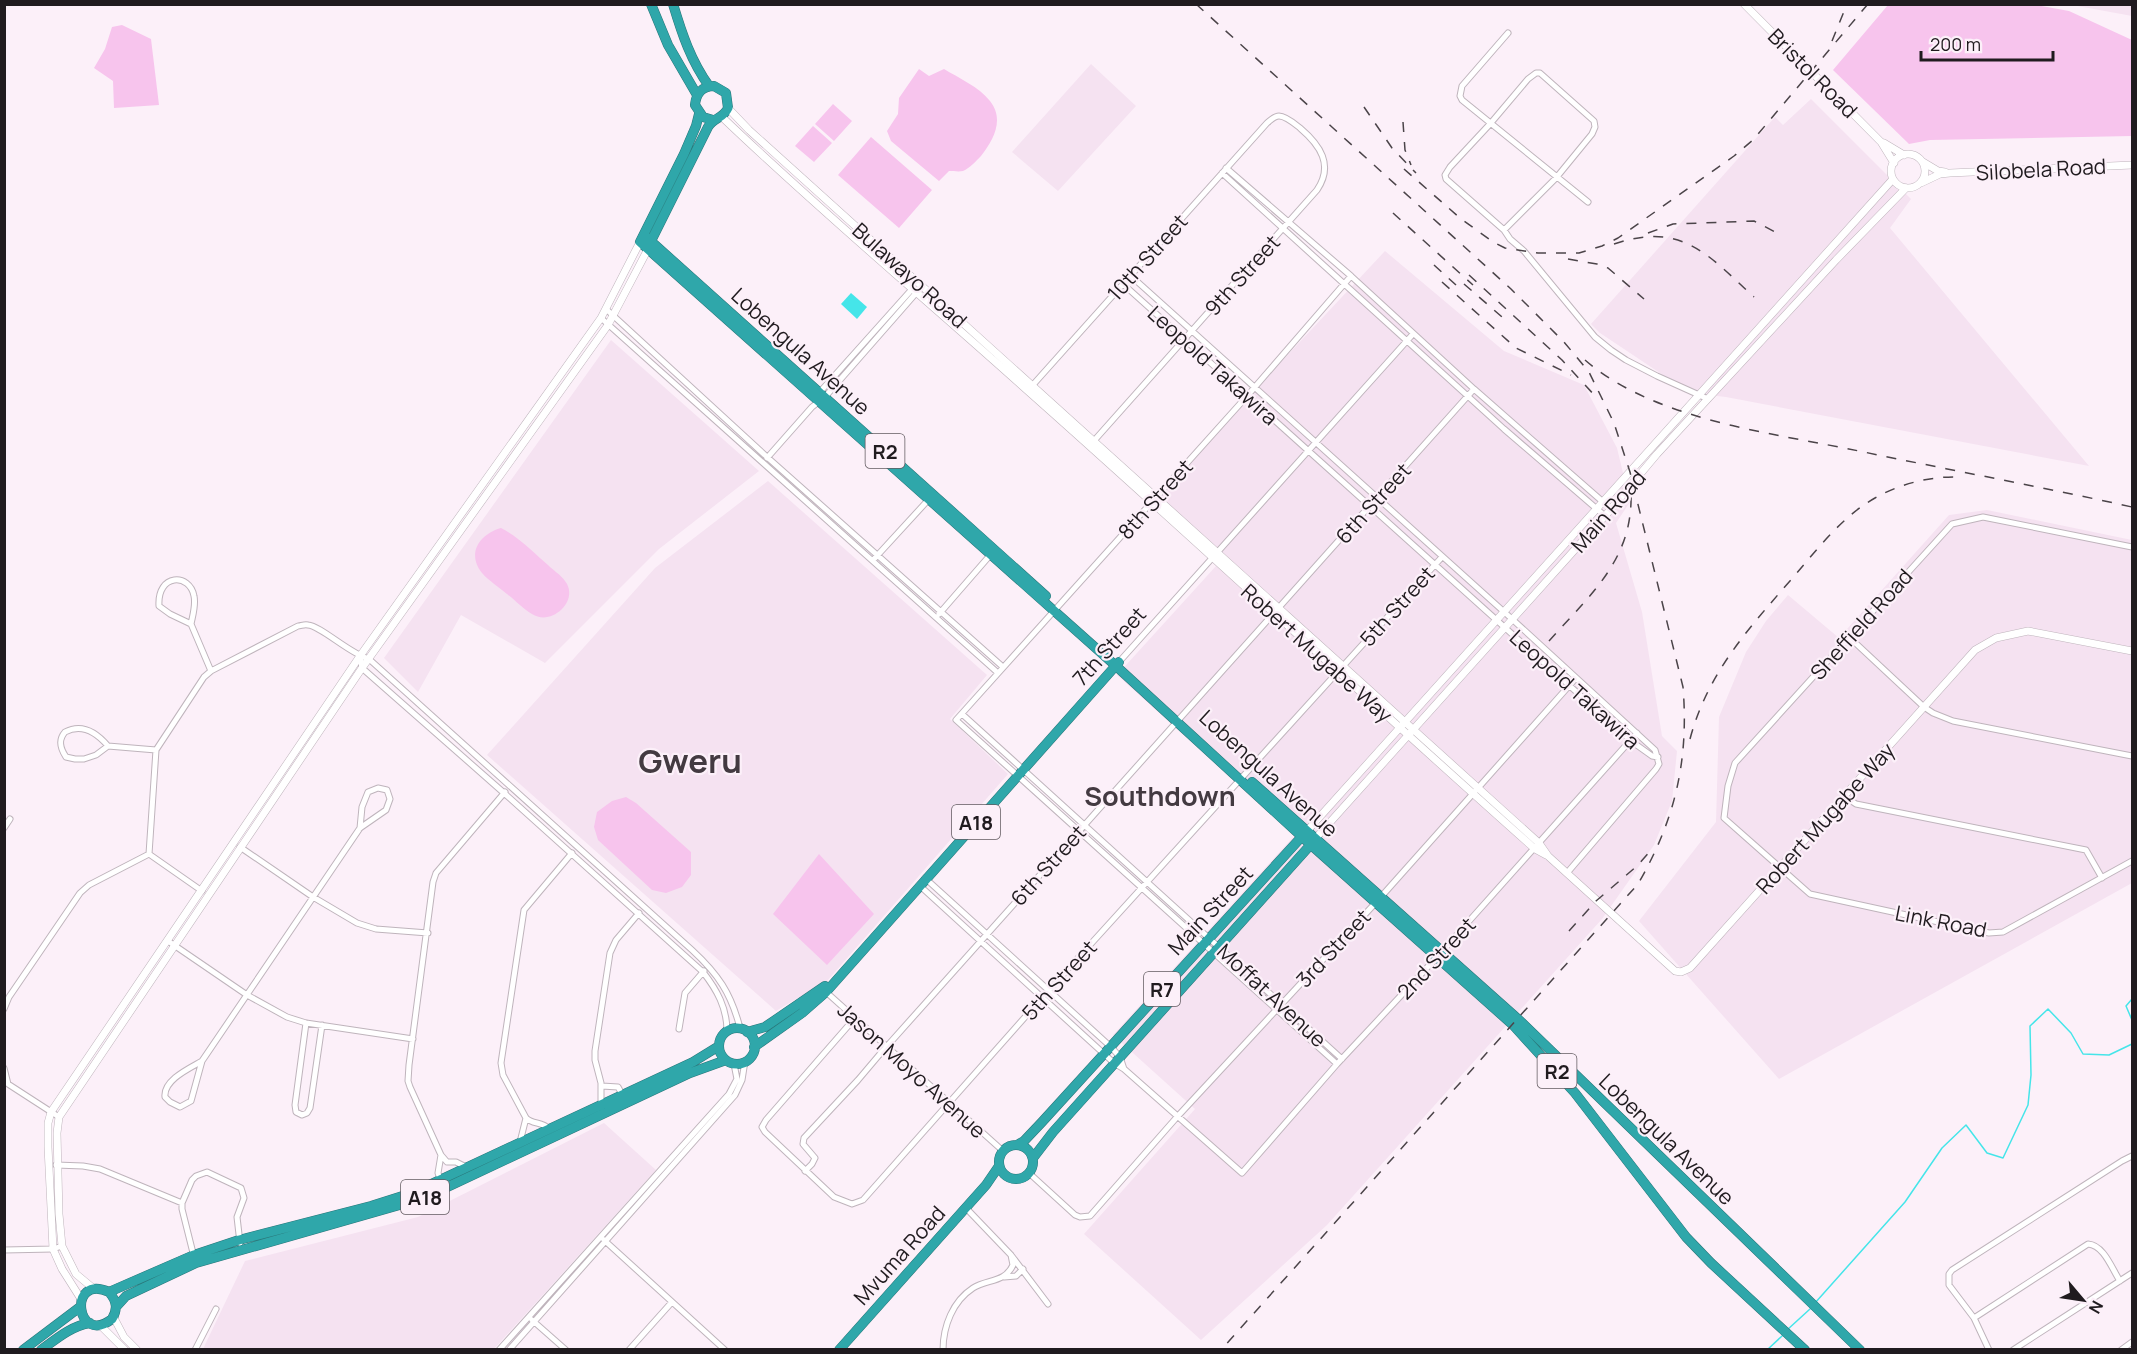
<svg xmlns="http://www.w3.org/2000/svg" width="2137" height="1354" viewBox="0 0 2137 1354" font-family="Manrope,sans-serif">
<style>
.built{fill:#f5e2f1}
.green{fill:#f7c4ed}
.water{fill:#45e5e9}
.lines{fill:none;stroke-linecap:round;stroke-linejoin:round}
.stream{stroke:#45e5e9;stroke-width:1.5}
.street-casing{stroke:#bfb4bc;stroke-width:7}
.secondary-casing{stroke:#bfb4bc;stroke-width:8}
.highway-casing{stroke:#2a7679;stroke-width:10}
.street{stroke:#fff;stroke-width:5}
.secondary{stroke:#fff;stroke-width:7}
.highway{stroke:#2fa7aa;stroke-width:9}
.rail{stroke:#4b4449;stroke-width:1.5;stroke-dasharray:10 10;stroke-linecap:butt}
.labels{text-anchor:middle;dominant-baseline:central;stroke-width:4.5;stroke-linejoin:round;paint-order:stroke}
.shield{fill:#fcf0f9;stroke:#625b60;stroke-width:1.5}
.shield-label{font-size:20px;font-weight:bold;fill:#201b1f}
.street-label{font-size:21px;fill:#201b1f;stroke:#fcf0f9}
.district-label{font-size:27px;font-weight:bold;fill:#433a41;stroke:#fcf0f9}
.town-label{font-size:33px;font-weight:bold;fill:#433a41;stroke:#fcf0f9}
</style>
<rect width="100%" height="100%" fill="#fcf0f9"/>
<path class="built" d="M2072,5H2132V16Z
M1091,64L1136,106L1058,191L1012,152Z
M1811,99L1911,199L1890,228L2089,466L1726,397L1690,393L1600,333L1591,324L1775,117L1783,125Z
M1385,251L1504,351L1584,385L1617,448L1630,502L1616,523L1642,612L1662,736L1677,751L1672,801L1654,845L1602,919L1327,1225L1201,1340L1084,1234L1195,1109L1113,1035L1295,835L1117,675L1216,566L1149,503Z
M611,340L759,471L659,549L545,663L461,615L418,692L384,658Z
M768,481L987,675L950,719L1008,774L828,980L776,1011L487,755L655,568Z
M1987,510L2132,540V883L1779,1079L1639,921L1716,822L1719,717L1746,652L1766,621L1788,595L1839,638L1949,515Z
M604,1123L656,1170L494,1349H203L245,1261L418,1217Z"/>
<path class="green" d="M2031,4L2069,11L2132,40V136L1930,140L1909,144L1833,70L1888,5Z
M122,25L151,39L159,105L114,108L113,81L94,68L105,49L112,27Z
M919,69L929,76L944,69C959,78 979,87 990,101C1005,120 993,140 981,156C976,161 970,168 963,171C959,172 953,171 949,171L939,181L891,141L887,131L898,114L899,98Z
M833,104L852,121L834,141L815,124Z
M813,126L832,143L814,162L795,146Z
M871,137L932,190L899,228L838,175Z
M501,528C519,537 533,552 548,565C553,570 561,575 565,581C580,600 552,627 532,614C523,609 515,600 507,594C499,587 489,581 482,573C466,553 480,534 501,528Z
M626,797L636,803L691,852V875L682,887L666,893L652,890L598,840L594,827L597,812L612,801Z
M819,854L874,914L827,965L773,914Z"/>
<path class="water" d="M851,293L867,307L857,319L841,304Z"/>
<g class="lines">
<path class="stream" d="M2132,999L2126,1006L2132,1020
M1815,1303L1905,1202L1942,1148L1966,1125L1987,1153L2003,1158L2028,1105L2031,1075L2030,1026L2048,1009L2071,1033L2083,1054L2109,1055L2132,1044
M1787,1330L1810,1309
M1767,1350L1782,1336"/>
<defs>
<path id="street" d="M1508,33L1462,86L1460,96L1462,100L1588,202
M1226,168L1351,276L1474,389L1611,509
M1222,173L1504,429L1605,516
M1504,230L1556,178L1592,134L1595,127L1594,121L1540,73H1536L1528,79L1490,124L1450,167L1445,175L1446,179L1504,230L1510,239L1524,251L1595,337L1611,350L1626,360L1657,376L1708,399
M1131,276L1512,619L1655,750L1659,764L1656,769L1567,873
M1123,284L1631,741L1652,756L1658,757
M606,309L767,457L1003,667
M601,318L998,673
M1031,387L1267,123C1271,120 1274,116 1279,116C1286,116 1295,124 1300,128C1320,145 1334,165 1317,190L1092,443
M819,393L913,288
M767,458L812,407L825,397L917,292
M2132,547L1983,517L1952,524L1735,763L1728,786L1724,818L1810,894L1989,933L2003,932L2132,861
M875,558L930,498
M939,614L992,553
M191,624C193,614 196,605 194,596C190,573 157,573 159,606L170,614L191,624L211,671
M1849,637L1924,707L1933,713L1953,721L2132,756
M360,656L362,668L504,793L703,972C717,990 727,1008 727,1031
M1119,662L1413,334
M962,714L1342,1059
M108,746C97,733 82,723 65,732C58,740 60,748 66,757L75,759H84L96,755L108,746L156,750
M1844,796L1856,804L2086,850L2102,878
M4,828L10,819
M240,847L313,897L357,923L376,929L428,933
M925,878L1111,1047L1120,1057L1124,1069
M919,885L1114,1063L1124,1069L1242,1173L1337,1064L1437,957L1637,733
M202,891L149,854L156,750L204,677L211,671L298,626C301,626 304,624 308,625C321,626 350,654 369,659L692,950C718,974 731,993 740,1028
M168,941L247,995L287,1017L306,1023L413,1039
M825,991L1003,1151
M4,1009L9,997L80,893L89,885L149,854
M855,1018L766,1120L762,1127L765,1132L834,1197L852,1204L863,1200L1049,990L1442,557
M306,1023L295,1105L296,1112L302,1115L307,1113L310,1108L322,1025
M679,1029L685,993L704,971
M202,1061C190,1068 163,1080 165,1097L170,1102L180,1107L191,1101L202,1061L360,828L386,810L390,799L387,790L378,788L368,792L362,807L360,828
M1337,1064L956,720L1248,395L1351,276
M4,1068L8,1084L59,1117
M602,1086L618,1087L623,1096
M601,1107V1083L595,1060V1051L610,953L616,940L639,913
M549,1129C542,1121 533,1125 526,1118L503,1075L501,1063L524,910L572,853
M522,1143L521,1138L526,1118
M441,1155L438,1173L441,1182
M56,1165L83,1166L100,1169L182,1203
M468,1168L456,1162H447L441,1155L410,1087L408,1081L409,1065L433,882L436,873L505,792
M805,1171L812,1164L815,1158L803,1144L804,1138L858,1080L880,1054L1474,389
M1029,1173L1075,1215L1080,1217L1090,1216L1177,1117L1380,898L1576,678
M966,1208L1011,1255L1048,1304
M604,1240L725,1350
M4,1250L53,1249L62,1246
M194,1257L182,1209V1203L192,1180L196,1176L207,1172L241,1188L244,1198L237,1217L240,1243
M1004,1277L1016,1276L1023,1269
M1974,1318L2088,1244C2104,1245 2112,1269 2120,1281
M532,1320L566,1350
M195,1350L216,1309
M499,1350L729,1094L737,1079L734,1064
M509,1350L735,1095L742,1080L745,1061
M629,1350L672,1302
M943,1350C943,1326 953,1301 973,1288C987,1279 1005,1283 1013,1265L1011,1255
M1989,1350L1974,1318L1949,1285V1274L1952,1270L2122,1161L2132,1156
M2013,1350L2132,1273
M2121,1350L2132,1342"/>
<path id="secondary" d="M1744,4L1881,142L1894,163
M728,108L749,130L1539,843L1548,856L1675,971L1681,972L1690,968L1975,650L1996,638L2028,631L2132,651
M722,117C821,212 927,300 1029,392C1199,543 1365,698 1535,849L1546,855
M1884,143L1904,155
M1891 171a17 17 0 1 1 34 0a17 17 0 1 1-34 0Z
M1923,162L1938,171L1945,172
M1921,183L1940,174L1950,173L2132,165
M1307,831L1893,179
M1315,839L1605,516L1657,454L1836,260L1906,188
M94,1289L76,1274L62,1246L59,1214L57,1133L59,1117L362,668L608,325L648,249
M81,1299L62,1269L53,1249L48,1147V1123L51,1112L360,656L601,318L640,242
M113,1316L124,1337L137,1350
M100,1325L125,1350"/>
<path id="highway" d="M651,4L668,45L697,95
M673,4C682,34 691,61 709,86
M699,114L696,126L684,154L640,242L1116,666L1310,844L1513,1025L1575,1093L1686,1237L1711,1263L1805,1350
M644,235L1046,596
M649,245L708,127C714,117 723,119 728,108L726,93L714,86C703,86 696,93 695,105L703,117L713,120
M1252,782L1518,1019L1860,1350
M719 1046a18 18 0 1 1 36 0a18 18 0 1 1-36 0Z
M747,1032L765,1027L825,986
M754,1047L802,1013L826,992L1119,662
M999 1162a17 17 0 1 1 34 0a17 17 0 1 1-34 0Z
M1017,1145L1024,1141L1042,1122L1306,832
M1033,1158L1053,1132L1314,841
M109,1292C117,1301 118,1309 112,1319C76,1347 67,1273 109,1292L194,1255L239,1240L371,1206L412,1193L693,1062L719,1046
M116,1307L126,1296L196,1263L424,1198L690,1073L726,1060
M23,1350L80,1307
M41,1350C56,1339 71,1326 90,1323
M839,1350L986,1185L999,1166"/>
</defs>
<use href="#street" class="street-casing"/>
<use href="#secondary" class="secondary-casing"/>
<use href="#highway" class="highway-casing"/>
<use href="#street" class="street"/>
<use href="#secondary" class="secondary"/>
<use href="#highway" class="highway"/>
<path class="rail" d="M1196,4L1511,289L1564,342L1589,372L1614,423L1630,472L1683,687C1689,761 1675,820 1638,884L1221,1350
M1832,41L1847,4
M1364,107L1392,148L1416,173
M1403,122L1405,150L1411,165
M1404,169L1460,218L1493,242L1505,248L1538,253H1579L1602,246L1618,238L1734,156L1753,140L1868,4
M1393,213L1473,285
M1648,233L1673,224L1754,221L1781,235
M1614,244C1682,221 1708,255 1754,297
M1568,259L1597,264L1608,268L1644,299
M1434,265L1456,285
M1469,275L1562,360L1597,398
M1442,282L1516,348L1571,375
M1464,284L1509,323
M1585,360C1654,420 1772,433 1859,451C1950,470 2042,487 2132,507
M1549,641C1589,596 1633,560 1631,494
M1690,739C1708,671 1751,626 1796,574C1819,547 1843,516 1875,498C1899,484 1931,476 1959,477
M1569,931L1596,901L1637,866L1652,849"/>
</g>
<g class="labels">
<g class="shield">
<rect x="865.5" y="434" width="39" height="34" rx="4.5"/>
<rect x="952" y="805" width="48" height="34" rx="4.5"/>
<rect x="1144" y="972" width="36" height="34" rx="4.5"/>
<rect x="1537.5" y="1054" width="39" height="34" rx="4.5"/>
<rect x="401" y="1180" width="48" height="34" rx="4.5"/>
</g>
<g class="shield-label">
<text x="885" y="451">R2</text>
<text x="976" y="822">A18</text>
<text x="1162" y="989">R7</text>
<text x="1557" y="1071">R2</text>
<text x="425" y="1197">A18</text>
</g>
<g class="street-label">
<text transform="translate(1813 73) rotate(45)">Bristol Road</text>
<text transform="translate(2041 169) rotate(-3)">Silobela Road</text>
<text transform="translate(1147 257) rotate(-48)">10th Street</text>
<text transform="translate(910 275) rotate(42)">Bulawayo Road</text>
<text transform="translate(1242 275) rotate(-48)">9th Street</text>
<text transform="translate(801 351) rotate(42)">Lobengula Avenue</text>
<text transform="translate(1213 365) rotate(42)">Leopold Takawira</text>
<text transform="translate(1155 499) rotate(-48)">8th Street</text>
<text transform="translate(1373 503) rotate(-48)">6th Street</text>
<text transform="translate(1608 511) rotate(-49)">Main Road</text>
<text transform="translate(1397 606) rotate(-48)">5th Street</text>
<text transform="translate(1861 624) rotate(-48)">Sheffield Road</text>
<text transform="translate(1109 646) rotate(-48)">7th Street</text>
<text transform="translate(1317 653) rotate(42)">Robert Mugabe Way</text>
<text transform="translate(1575 689) rotate(42)">Leopold Takawira</text>
<text transform="translate(1269 773) rotate(42)">Lobengula Avenue</text>
<text transform="translate(1825 818) rotate(-48)">Robert Mugabe Way</text>
<text transform="translate(1048 865) rotate(-48)">6th Street</text>
<text transform="translate(1210 910) rotate(-47)">Main Street</text>
<text transform="translate(1941 921) rotate(11)">Link Road</text>
<text transform="translate(1333 948) rotate(-47)">3rd Street</text>
<text transform="translate(1436 958) rotate(-47)">2nd Street</text>
<text transform="translate(1059 980) rotate(-48)">5th Street</text>
<text transform="translate(1272 995) rotate(43)">Moffat Avenue</text>
<text transform="translate(912 1070) rotate(42)">Jason Moyo Avenue</text>
<text transform="translate(1667 1139) rotate(44)">Lobengula Avenue</text>
<text transform="translate(899 1255) rotate(-48)">Mvuma Road</text>
</g>
<g class="district-label">
<text x="1160" y="795">Southdown</text>
</g>
<g class="town-label">
<text x="690" y="760">Gweru</text>
</g>
</g>
<rect width="2137" height="1354" fill="none" stroke="#201b1f" stroke-width="12"/>
<g transform="translate(2083 1300) rotate(119)" stroke="#fcf0f9" stroke-width="4.5" paint-order="stroke">
<path d="M0-4.5L10 22L0 15L-10 22Z" fill="#201b1f"/>
<text y="-9" font-size="16" font-weight="bold" text-anchor="middle" fill="#201b1f">N</text>
</g>
<path d="M1921 51v9h132v-9" fill="none" stroke="#201b1f" stroke-width="3"/>
<text x="1930" y="51" font-size="18" fill="#201b1f" stroke="#fcf0f9" stroke-width="4.5" paint-order="stroke">200 m</text>
</svg>
